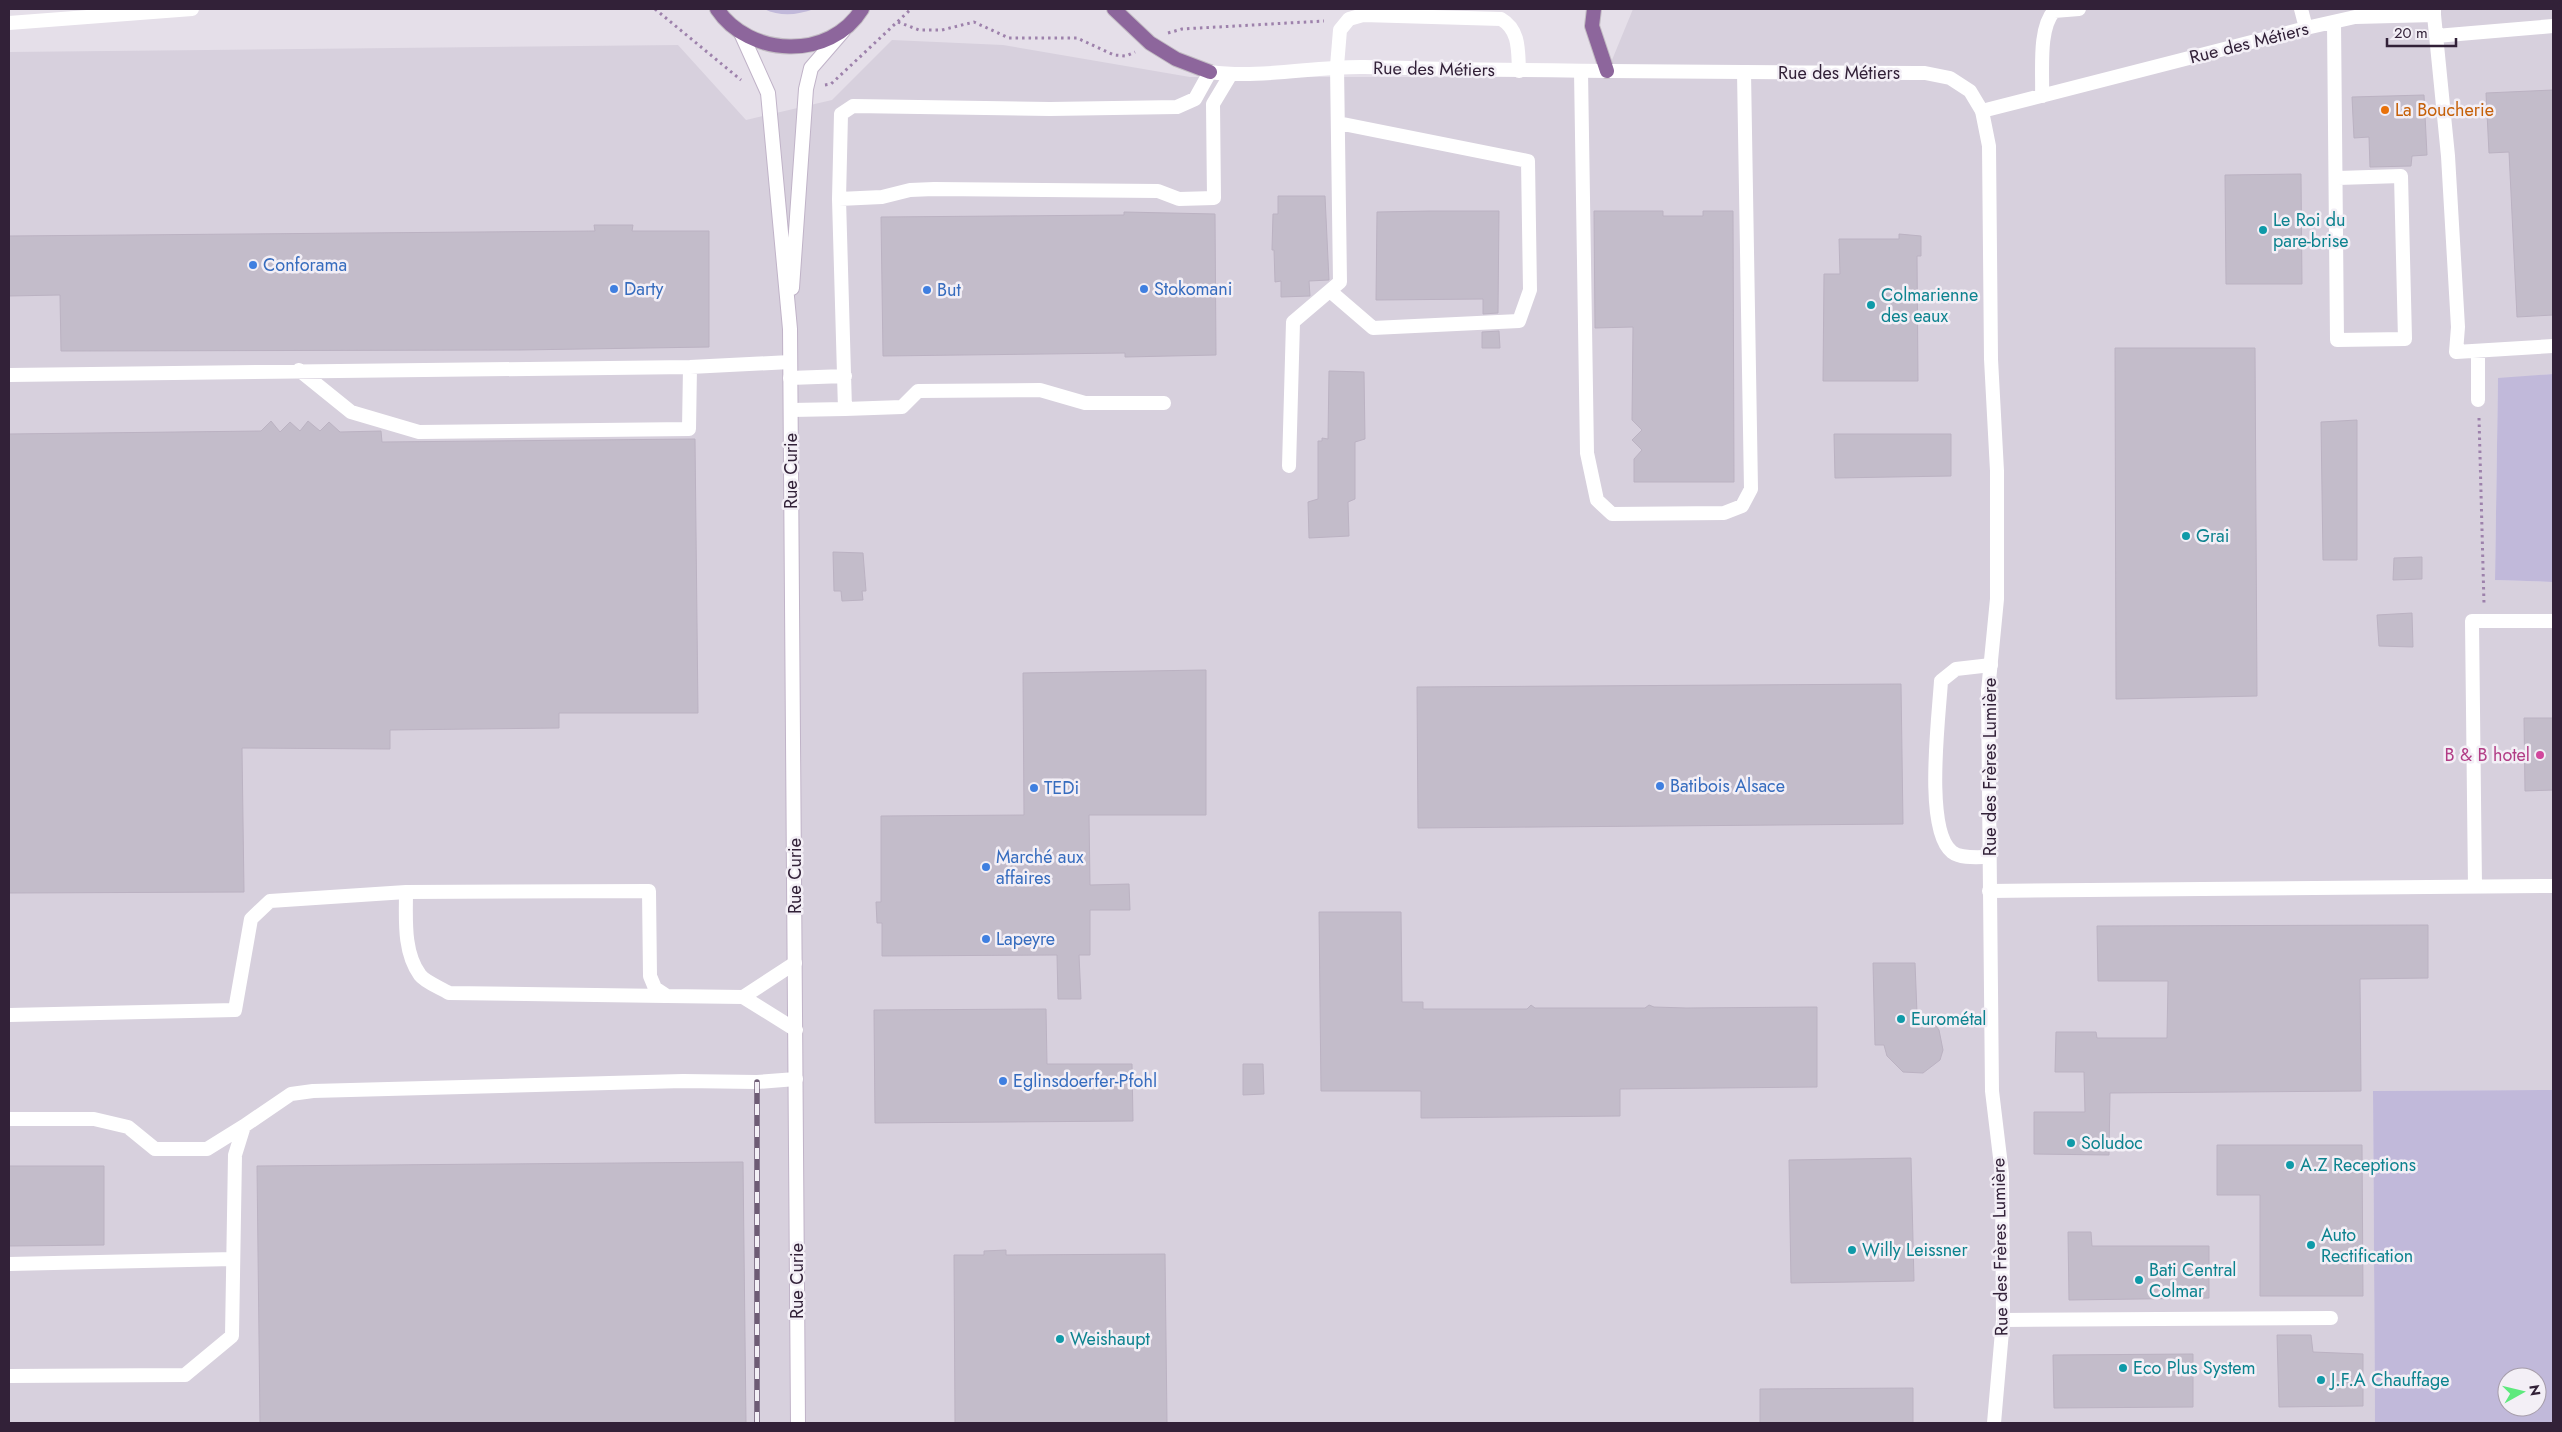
<svg xmlns="http://www.w3.org/2000/svg" width="2562" height="1432" viewBox="0 0 2562 1432" font-family="Jost,sans-serif">
<style>
.built{fill:#d7d0dd}
.green{fill:#c1b9da;fill-rule:evenodd}
.building{fill:#c3bcca;stroke:#bbb2c2}
.lines{fill:none;stroke-linecap:round;stroke-linejoin:round}
.secondary-casing{stroke:#c0b3c8;stroke-width:16}
.primary-casing{stroke:#c2bcc3;stroke-width:16}
.path{stroke:#9d81ab;stroke-width:3;stroke-dasharray:2.5 4;stroke-linecap:butt}
.service{stroke:#fff;stroke-width:14}
.minor{stroke:#fff;stroke-width:14}
.secondary{stroke:#fff;stroke-width:14}
.primary{stroke:#8d669c;stroke-width:14}
.rail-casing{stroke:#6d5b74;stroke-width:5.5}
.rail{stroke:#f3eff6;stroke-width:4;stroke-dasharray:11;stroke-linecap:butt}
.food-dot{fill:#e8710a;stroke:#f3eff6;stroke-width:2}
.culture-dot{fill:#0f9aa8;stroke:#f3eff6;stroke-width:2}
.shop-dot{fill:#3f7fe0;stroke:#f3eff6;stroke-width:2}
.hotel-dot{fill:#d1479c;stroke:#f3eff6;stroke-width:2}
.labels{text-anchor:middle;dominant-baseline:central;stroke-width:5;stroke-linejoin:round;paint-order:stroke}
.street-label{font-size:18px;fill:#322138;stroke:#f3eff6}
.food-label{font-size:18px;fill:#c56008;stroke:#f3eff6;text-anchor:start}
.culture-label{font-size:18px;fill:#0d838f;stroke:#f3eff6;text-anchor:start}
.shop-label{font-size:18px;fill:#366cbe;stroke:#f3eff6;text-anchor:start}
.hotel-label{font-size:18px;fill:#b23c85;stroke:#f3eff6;text-anchor:end}
</style>
<rect width="100%" height="100%" fill="#e5dfe9"/>
<path class="built" d="M1633,9H2553V374L2498,379L2495,580L2553,582V1090L2373,1091L2375,1423H9V52L678,45L746,120L832,100L892,40L1003,45L1190,77H1605Z"/>
<path class="green" d="M764,9H814C797,15 781,17 764,9Z
M2553,374V582L2495,580L2498,378Z
M2553,1090V1423H2375L2373,1091ZM2507,1377H2537V1407H2507Z"/>
<path class="building" d="M2553,90V315L2517,317L2509,152L2489,153L2486,93Z
M2424,95L2427,155L2412,156L2411,166L2370,167L2369,137L2354,138L2352,97Z
M2301,174L2302,284H2226L2225,175Z
M1278,196H1325L1329,280L1309,281L1310,296L1281,297V281L1275,282L1274,250H1272L1273,214H1278Z
M1430,211H1499L1498,313L1483,314V299L1376,300L1377,212Z
M1594,211H1663V216H1703V211H1733L1734,482H1634V459L1642,450L1632,440L1642,430L1632,420L1633,327L1595,328Z
M1124,212L1215,214L1216,355L1125,357V353L883,356L881,217L1124,215Z
M594,225H633L632,231H709V347L519,350L61,351L60,295L9,296V236L595,231Z
M1899,234L1921,236V256H1917L1918,381H1823L1824,274H1840L1839,239H1899Z
M1499,331L1500,348H1482V332Z
M2115,348H2255L2257,696L2116,699Z
M1329,371L1364,372L1365,439L1355,442V499L1348,502L1349,536L1309,538L1308,502L1318,499V441H1322V438L1328,439Z
M2357,420V560H2323L2321,422Z
M271,421L280,432L290,422L300,431L308,421L320,431L329,422L340,432L381,431L382,442L695,439L698,713H559V728L390,730V749L242,748L244,892L9,893V434L261,431Z
M1834,434H1951V476L1835,478Z
M833,552L863,553L866,591H862L863,600L842,601L841,591H834Z
M2422,557V579L2393,580L2394,558Z
M2412,613L2413,647L2379,646L2377,615Z
M1206,670V815H1089L1090,885L1129,884L1130,910H1090V955H1079L1081,999H1058L1057,955L882,956V923H877L876,902H881V816L1024,815L1023,673Z
M1901,684L1903,824L1418,828L1417,687Z
M2524,718H2553V790L2525,791Z
M1319,912H1401L1402,1002H1423V1009H1527L1531,1005L1535,1008H1645L1649,1005L1654,1007L1686,1008L1817,1007V1087L1620,1089V1116L1421,1118V1091H1321Z
M2428,925V978L2360,979L2361,1091L2110,1093L2109,1155L2034,1154V1112H2085L2084,1072H2055L2056,1032H2096L2097,1038H2167L2168,981H2098L2097,926Z
M1873,963H1915L1917,1013L1932,1021L1939,1030L1943,1050L1940,1060L1923,1073L1903,1072L1887,1056L1884,1045H1875Z
M1046,1009L1047,1064H1132L1133,1121L875,1123L874,1010Z
M1243,1064H1263L1264,1094L1243,1095Z
M2217,1145H2362L2363,1296H2260V1195H2217Z
M1911,1158L1914,1281L1791,1283L1789,1160Z
M743,1162L746,1423H260L257,1166Z
M9,1166H104V1245L9,1246Z
M2068,1232H2091L2092,1246H2209V1298L2069,1300Z
M1006,1250V1255L1165,1254L1167,1423H955L954,1255H984V1251Z
M2277,1335H2311L2313,1352L2363,1354V1406L2279,1407Z
M2193,1354V1407L2054,1408L2053,1355Z
M1913,1388V1423H1760V1389Z"/>
<g class="lines">
<defs>
<path id="secondary" d="M741,33L768,93L790,329L798,1423
M792,288L806,89L811,68L843,31"/>
<path id="primary" d="M717,9C749,57 830,61 862,9
M1114,9L1150,43L1176,59L1210,72
M1594,9L1592,26L1607,71"/>
</defs>
<use href="#secondary" class="secondary-casing"/>
<use href="#primary" class="primary-casing"/>
<path class="path" d="M655,9L741,80
M898,22L919,30H942L974,22L1009,38H1077L1114,55L1126,56L1135,52
M1168,33L1182,29L1324,21
M825,85L831,84L911,9
M2479,418L2484,604"/>
<path class="service" d="M2301,9L2306,28
M2434,15L2448,156L2458,327L2456,352L2553,346
M2334,22L2337,340L2405,339L2401,176L2338,178
M2436,36L2553,26
M1581,71L1587,453L1597,500L1612,514L1724,513L1742,506L1751,489L1744,72
M2042,96C2043,71 2038,29 2054,11L2079,9
M1982,111L2306,28L2355,17L2434,15V9
M839,199L841,114L853,106L1050,109L1177,107L1195,99L1210,72
M1330,291L1373,328L1519,321L1530,290L1528,161L1338,123
M2478,351V400
M299,370L351,412L419,432L689,429L690,367
M9,375L690,367L790,362
M790,378L845,376
M845,409L902,407L918,391L1040,390L1085,403H1164
M791,410L845,409L839,199L882,197L910,190L934,189L1158,191L1179,199L1214,198L1213,104L1231,74
M1289,466L1293,322L1340,282L1337,66L1340,30L1349,19L1363,15L1501,19C1520,30 1518,51 1519,71
M1989,857C1978,857 1961,859 1952,852C1924,830 1939,716 1941,681L1956,669L1991,665
M2475,887L2472,621H2553
M1989,891L2553,886
M406,892C406,918 403,952 420,975C425,982 441,988 449,993L666,996
M743,997L795,963
M9,1015L235,1010L251,919L270,901L406,892L649,891L650,976L655,988L667,996L743,997L796,1030
M9,1119H94L128,1127L155,1149H207L244,1126
M9,1264L233,1259
M2003,1320L2331,1318
M9,1376L185,1375L232,1336L235,1155L244,1126L291,1094L313,1091L683,1081L757,1082L796,1079"/>
<path class="minor" d="M9,23L192,9
M1210,72C1262,79 1313,66 1365,67C1551,72 1738,72 1925,73L1950,78L1970,91L1982,111L1989,146L1991,359L1997,471V599L1988,691L1992,1091L2002,1174L2003,1320L1994,1423"/>
<use href="#secondary" class="secondary"/>
<use href="#primary" class="primary"/>
<defs>
<path id="rail" d="M757,1082V1423"/>
</defs>
<use href="#rail" class="rail-casing"/>
<use href="#rail" class="rail"/>
</g>
<circle class="food-dot" cx="2385" cy="110" r="5"/>
<g class="culture-dot">
<circle cx="2263" cy="230" r="5"/>
<circle cx="1871" cy="305" r="5"/>
<circle cx="2186" cy="536" r="5"/>
<circle cx="1901" cy="1019" r="5"/>
<circle cx="2071" cy="1143" r="5"/>
<circle cx="2290" cy="1165" r="5"/>
<circle cx="2311" cy="1245" r="5"/>
<circle cx="1852" cy="1250" r="5"/>
<circle cx="2139" cy="1280" r="5"/>
<circle cx="1060" cy="1339" r="5"/>
<circle cx="2123" cy="1368" r="5"/>
<circle cx="2321" cy="1380" r="5"/>
</g>
<g class="shop-dot">
<circle cx="253" cy="265" r="5"/>
<circle cx="614" cy="289" r="5"/>
<circle cx="1144" cy="289" r="5"/>
<circle cx="927" cy="290" r="5"/>
<circle cx="1660" cy="786" r="5"/>
<circle cx="1034" cy="788" r="5"/>
<circle cx="986" cy="867" r="5"/>
<circle cx="986" cy="939" r="5"/>
<circle cx="1003" cy="1081" r="5"/>
</g>
<circle class="hotel-dot" cx="2540" cy="755" r="5"/>
<g class="labels">
<g class="street-label">
<text transform="translate(2249 43) rotate(-14)">Rue des Métiers</text>
<text transform="translate(1434 69) rotate(1)">Rue des Métiers</text>
<text x="1839" y="73">Rue des Métiers</text>
<text transform="translate(791 471) rotate(-90)">Rue Curie</text>
<text transform="translate(1990 767) rotate(-90)">Rue des Frères Lumière</text>
<text transform="translate(795 876) rotate(-90)">Rue Curie</text>
<text transform="translate(2000 1247) rotate(-91)">Rue des Frères Lumière</text>
<text transform="translate(797 1281) rotate(-90)">Rue Curie</text>
</g>
<g class="food-label">
<text x="2395" y="110">La Boucherie</text>
</g>
<g class="culture-label">
<text x="2273" y="220">Le Roi du<tspan x="2273" dy="21">pare-brise</tspan></text>
<text x="1881" y="295">Colmarienne<tspan x="1881" dy="21">des eaux</tspan></text>
<text x="2196" y="536">Grai</text>
<text x="1911" y="1019">Eurométal</text>
<text x="2081" y="1143">Soludoc</text>
<text x="2300" y="1165">A.Z Receptions</text>
<text x="2321" y="1235">Auto<tspan x="2321" dy="21">Rectification</tspan></text>
<text x="1862" y="1250">Willy Leissner</text>
<text x="2149" y="1270">Bati Central<tspan x="2149" dy="21">Colmar</tspan></text>
<text x="1070" y="1339">Weishaupt</text>
<text x="2133" y="1368">Eco Plus System</text>
<text x="2331" y="1380">J.F.A Chauffage</text>
</g>
<g class="shop-label">
<text x="263" y="265">Conforama</text>
<text x="624" y="289">Darty</text>
<text x="1154" y="289">Stokomani</text>
<text x="937" y="290">But</text>
<text x="1670" y="786">Batibois Alsace</text>
<text x="1044" y="788">TEDi</text>
<text x="996" y="857">Marché aux<tspan x="996" dy="21">affaires</tspan></text>
<text x="996" y="939">Lapeyre</text>
<text x="1013" y="1081">Eglinsdoerfer-Pfohl</text>
</g>
<g class="hotel-label">
<text x="2530" y="755">B &amp; B hotel</text>
</g>
</g>
<rect width="2562" height="1432" fill="none" stroke="#322138" stroke-width="20"/>
<g transform="translate(2522 1392) rotate(82)"><circle r="24" fill="#f3eff6" stroke="#a69daa"/>
<path d="M0-4L9 19L0 12L-9 19Z" fill="#5de97d"/>
<text y="-8" font-size="14" font-weight="bold" text-anchor="middle" fill="#322138">N</text>
</g>
<path d="M2387 38v8h69v-8" fill="none" stroke="#322138" stroke-width="2.5"/>
<text x="2394" y="38" font-size="15" fill="#322138" stroke="#f3eff6" stroke-width="4" paint-order="stroke">20 m</text>
</svg>
